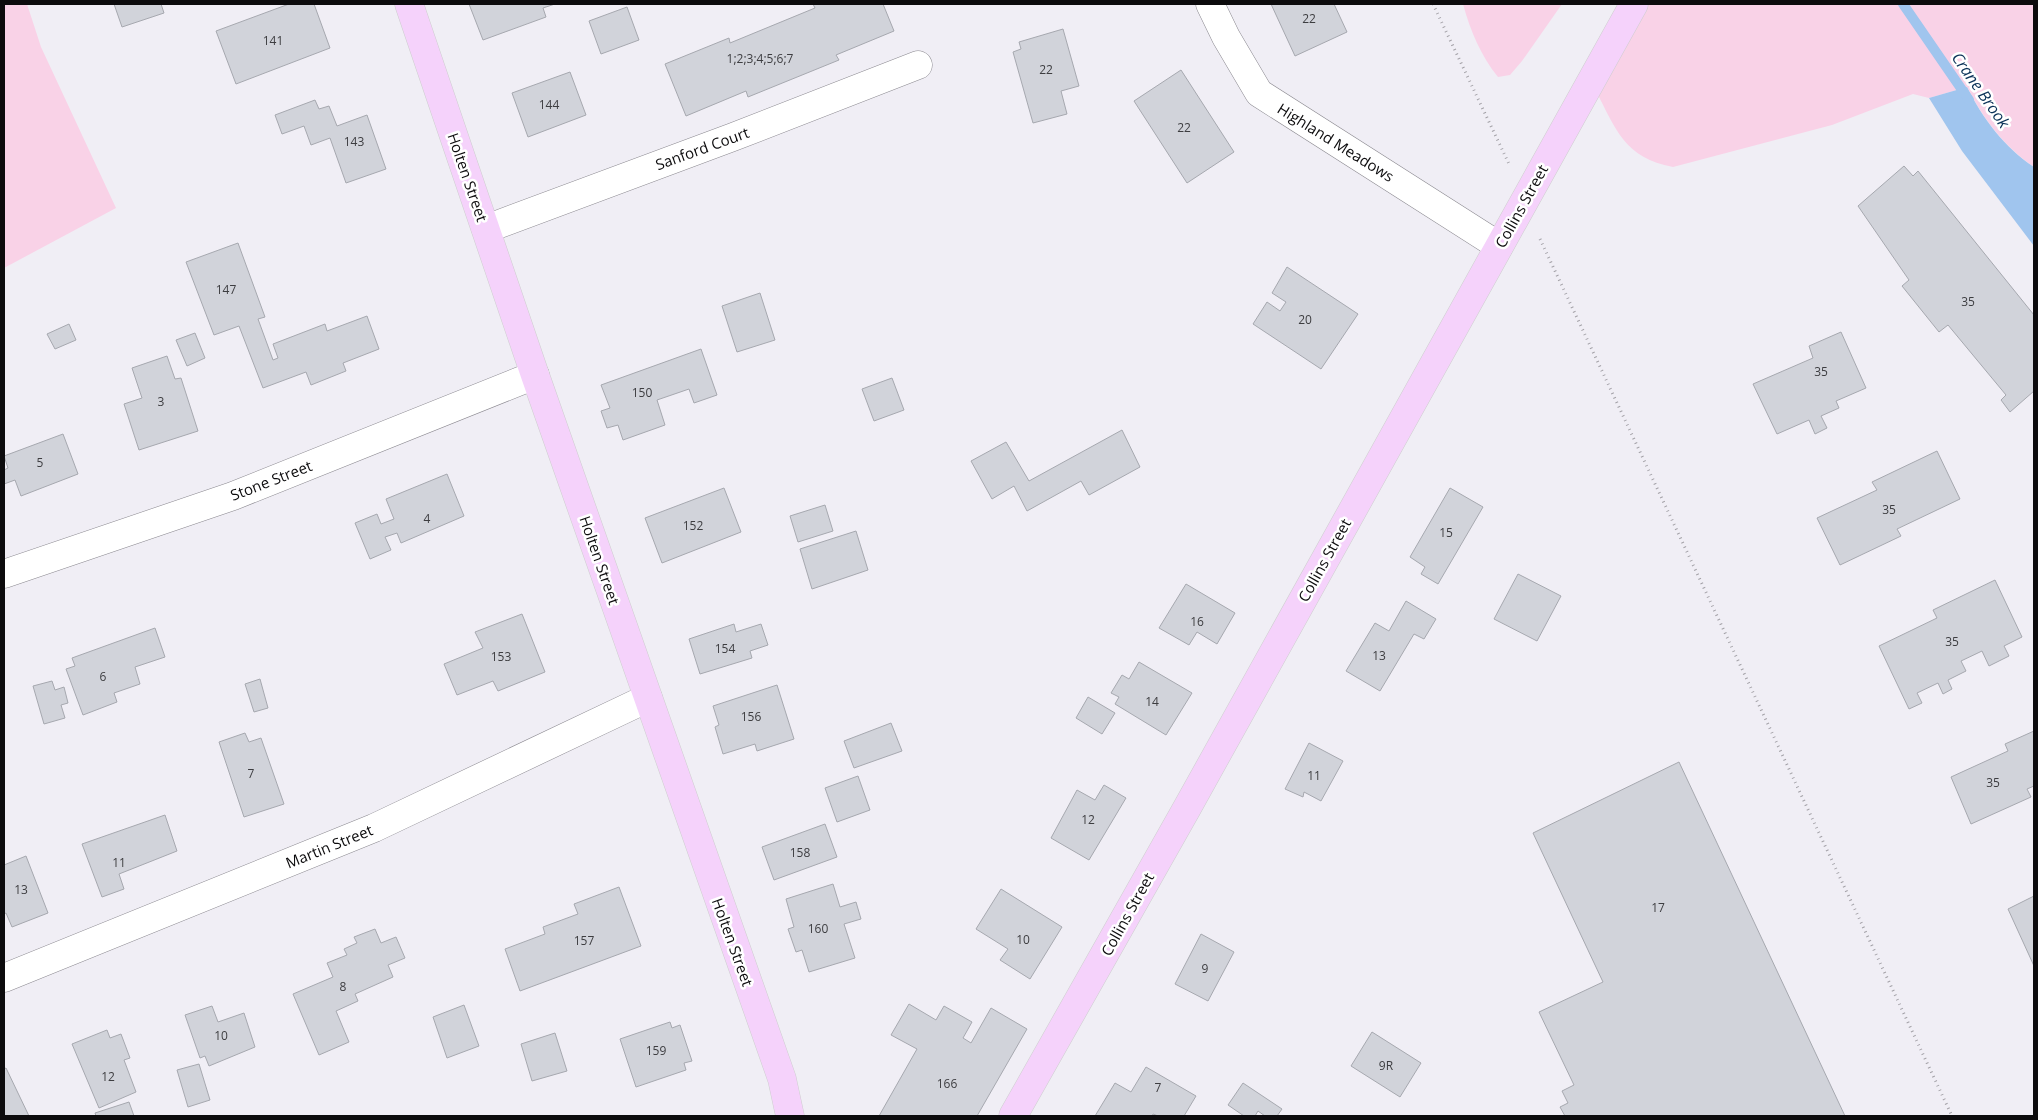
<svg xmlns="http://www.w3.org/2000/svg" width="2038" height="1120" viewBox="0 0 2038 1120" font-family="'Open Sans',sans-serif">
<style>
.green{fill:#f9d2e7}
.water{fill:#a0c5ee}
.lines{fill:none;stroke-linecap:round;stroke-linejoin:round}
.stream{stroke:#a0c5ee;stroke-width:10}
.building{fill:#d1d3da;stroke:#a6a8af}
.minor-casing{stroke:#8b8990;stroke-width:29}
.major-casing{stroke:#cececf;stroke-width:29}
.path{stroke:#a4a2a8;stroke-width:3;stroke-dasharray:1 4;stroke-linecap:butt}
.minor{stroke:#fff;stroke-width:28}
.major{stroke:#f5d2fb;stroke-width:28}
.labels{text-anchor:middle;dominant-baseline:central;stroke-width:5;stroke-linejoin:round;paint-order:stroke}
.number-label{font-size:12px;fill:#3d3d40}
.street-label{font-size:15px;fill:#0c0b0d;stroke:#fff}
.water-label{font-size:16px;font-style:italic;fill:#0b3258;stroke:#fff}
</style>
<rect width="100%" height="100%" fill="#f0eef5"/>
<path class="green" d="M4,4H27L41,47L116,208L4,268Z
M1463,4H1562L1522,61L1510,75L1498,77C1481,56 1470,30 1463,4Z
M1643,4H2034V167C2004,146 1984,120 1967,87L1929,98L1913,94L1832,125L1673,167C1625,158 1616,130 1596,91Z"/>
<path class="water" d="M1967,87C1983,119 2004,147 2034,167V246L1962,151L1929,98Z"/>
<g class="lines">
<path class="stream" d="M1903,4L1969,100"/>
</g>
<path class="building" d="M114,4H161L164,13L122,27Z
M289,4H314L330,48L236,84L216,31Z
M469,4H555L543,8L546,17L483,40Z
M813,4H883L894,31L836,55L839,60L748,97L746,91L686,116L665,64L729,38L730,43L815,8Z
M1271,4H1334L1347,32L1295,56Z
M627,7L639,40L601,54L589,21Z
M1063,29L1079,86L1061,91L1067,114L1033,123L1013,52L1021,49L1019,42Z
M1181,70L1234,152L1187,183L1134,101Z
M570,72L586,115L528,137L512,93Z
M315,100L319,109L329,106L337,126L367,115L386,169L346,183L330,138L311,145L304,126L282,134L275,115Z
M1904,166L1913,176L1918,171L2034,315V391L2010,412L2001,400L2006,395L1948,325L1939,332L1902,286L1909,280L1858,206Z
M238,243L265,317L258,319L273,360L278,358L273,344L325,324L327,331L367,316L379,349L343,363L346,371L311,385L306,372L263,388L239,326L214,335L186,262Z
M1287,267L1358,314L1321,369L1253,324L1267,302L1280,311L1286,302L1272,293Z
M760,293L775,340L737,352L722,306Z
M69,324L76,340L55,349L47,334Z
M1841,332L1866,388L1836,401L1839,408L1821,416L1827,428L1815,434L1809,420L1777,434L1753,384L1813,358L1809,346Z
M195,333L205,358L187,366L176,340Z
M701,349L717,395L694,403L689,389L657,400L665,425L623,440L618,425L607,428L601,411L610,408L601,385Z
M167,356L175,379L181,378L198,431L139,450L124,404L142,398L132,368Z
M892,378L904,410L874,421L862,389Z
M1122,430L1140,467L1089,495L1081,481L1027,511L1014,486L992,499L971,461L1006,442L1029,481Z
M63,434L78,474L21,496L15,480L4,484V470L8,468L4,456Z
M1937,451L1960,499L1897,529L1901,536L1840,565L1817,518L1877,490L1872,482Z
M447,474L464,516L401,543L397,533L385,537L391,550L370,559L355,523L377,514L381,524L394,519L386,499Z
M724,488L741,532L662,563L645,518Z
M1450,488L1483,507L1438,584L1421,574L1425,567L1410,557Z
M825,505L833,531L798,542L790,516Z
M856,531L868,570L812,589L800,549Z
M1518,574L1561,596L1537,641L1494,619Z
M1995,580L2022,637L2004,646L2009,656L1989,666L1982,651L1961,661L1966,671L1948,680L1952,689L1943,694L1938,683L1917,693L1922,703L1909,709L1879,646L1937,618L1933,610Z
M1186,584L1235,613L1217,644L1197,632L1189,645L1159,628Z
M1406,601L1436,619L1424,639L1414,634L1380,691L1346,671L1375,623L1389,631Z
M522,614L545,672L498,691L493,681L457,695L444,664L483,648L475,632Z
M734,624L736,632L761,624L768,645L750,651L752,658L700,674L689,639Z
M155,628L165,657L135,667L140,684L114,693L117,702L83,715L66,669L75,666L72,658Z
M1139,662L1192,693L1166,735L1115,704L1119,697L1111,693L1122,675L1129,679Z
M260,679L268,708L254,712L245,684Z
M52,681L55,690L64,687L68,703L61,705L65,718L44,724L33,686Z
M777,685L794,739L757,751L755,744L723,754L715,727L719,725L713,706Z
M1088,697L1115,713L1102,734L1076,718Z
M891,723L902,751L854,768L844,741Z
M2034,731V786L2027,789L2031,797L1971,824L1951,777L2008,751L2005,744Z
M245,733L249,742L261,738L284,804L244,817L219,742Z
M1309,743L1343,761L1321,801L1304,792L1303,797L1285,789Z
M1679,762L1845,1116H1565L1560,1107L1568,1103L1562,1091L1574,1085L1539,1012L1603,982L1533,833Z
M858,776L870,810L837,822L825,788Z
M1104,785L1126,798L1089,860L1051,838L1077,790L1095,800Z
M165,815L177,851L119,874L124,889L102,897L82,844Z
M825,824L837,857L774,880L762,847Z
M26,856L48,913L12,927L6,913L4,914V865Z
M833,884L840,907L856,902L861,919L844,924L855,958L809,972L802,950L796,952L788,929L794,927L786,899Z
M619,887L641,946L520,991L505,949L545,934L543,927L578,914L574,904Z
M1001,889L1062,927L1030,979L1000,960L1008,949L976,929Z
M2034,896V966L2008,909Z
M375,929L381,943L396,937L405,958L388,965L393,977L355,994L358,1001L336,1011L349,1042L319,1055L293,994L333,977L327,963L347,955L344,949L357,943L354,937Z
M1201,934L1234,952L1208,1001L1175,984Z
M909,1004L936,1020L944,1006L972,1022L963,1038L971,1043L991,1008L1027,1029L977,1116H879L917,1049L891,1035Z
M464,1005L479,1046L447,1058L433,1017Z
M212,1006L218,1022L244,1013L255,1047L209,1066L205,1056L200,1058L185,1015Z
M670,1022L672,1028L680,1025L692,1061L684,1063L686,1070L636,1087L620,1039Z
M107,1030L110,1038L121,1034L130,1058L124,1060L136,1092L99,1108L72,1044Z
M1372,1032L1421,1063L1400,1097L1351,1066Z
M555,1033L567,1071L532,1081L521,1044Z
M199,1064L210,1100L188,1107L177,1070Z
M1146,1067L1196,1096L1184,1116H1158L1153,1114L1152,1116H1095L1115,1083L1131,1092Z
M6,1068L29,1116H4V1069Z
M1243,1083L1282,1109L1277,1116H1265L1258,1111L1255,1116H1244L1228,1105Z
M129,1102L134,1116H96L95,1113Z"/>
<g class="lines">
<defs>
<path id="minor" d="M1210,4L1226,37L1259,93L1499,246
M486,229L733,137L918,65
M4,574L233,496L535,375
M4,978L374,828L648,698"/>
<path id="major" d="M409,4L535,375L782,1079L790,1116
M1013,1116L1187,808L1634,4"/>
</defs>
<use href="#minor" class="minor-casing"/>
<use href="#major" class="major-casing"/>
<path class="path" d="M1433,4L1509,164
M1540,239L1952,1116"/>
<use href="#minor" class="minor"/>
<use href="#major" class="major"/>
</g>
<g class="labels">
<g class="number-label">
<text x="1309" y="18">22</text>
<text x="273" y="40">141</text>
<text x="760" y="58">1;2;3;4;5;6;7</text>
<text x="1046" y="69">22</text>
<text x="549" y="104">144</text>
<text x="1184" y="127">22</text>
<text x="354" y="141">143</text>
<text x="226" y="289">147</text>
<text x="1968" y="301">35</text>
<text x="1305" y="319">20</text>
<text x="1821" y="371">35</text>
<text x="642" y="392">150</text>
<text x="161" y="401">3</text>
<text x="40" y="462">5</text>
<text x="1889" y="509">35</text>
<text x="427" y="518">4</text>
<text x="693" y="525">152</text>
<text x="1446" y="532">15</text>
<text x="1197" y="621">16</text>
<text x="1952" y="641">35</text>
<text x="725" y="648">154</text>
<text x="1379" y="655">13</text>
<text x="501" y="656">153</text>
<text x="103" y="676">6</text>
<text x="1152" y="701">14</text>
<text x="751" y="716">156</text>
<text x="251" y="773">7</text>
<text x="1314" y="775">11</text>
<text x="1993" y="782">35</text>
<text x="1088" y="819">12</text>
<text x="800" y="852">158</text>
<text x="119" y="862">11</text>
<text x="21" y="889">13</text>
<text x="1658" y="907">17</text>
<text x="818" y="928">160</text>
<text x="1023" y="939">10</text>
<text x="584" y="940">157</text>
<text x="1205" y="968">9</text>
<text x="343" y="986">8</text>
<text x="221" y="1035">10</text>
<text x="656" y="1050">159</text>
<text x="1386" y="1065">9R</text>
<text x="108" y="1076">12</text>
<text x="947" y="1083">166</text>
<text x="1158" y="1087">7</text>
</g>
<g class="street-label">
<text transform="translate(1336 142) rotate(32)">Highland Meadows</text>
<text transform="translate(702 148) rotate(-20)">Sanford Court</text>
<text transform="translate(468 177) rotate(71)">Holten Street</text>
<text transform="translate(1521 206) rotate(-61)">Collins Street</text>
<text transform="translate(271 480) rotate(-21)">Stone Street</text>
<text transform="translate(600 560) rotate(71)">Holten Street</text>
<text transform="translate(1324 560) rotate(-61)">Collins Street</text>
<text transform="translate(329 846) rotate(-22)">Martin Street</text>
<text transform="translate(1127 914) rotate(-61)">Collins Street</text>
<text transform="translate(733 942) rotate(70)">Holten Street</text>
</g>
<g class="water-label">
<text transform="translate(1981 90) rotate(55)">Crane Brook</text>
</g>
</g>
<rect width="2038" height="1120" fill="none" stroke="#0c0b0d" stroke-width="10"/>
</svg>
